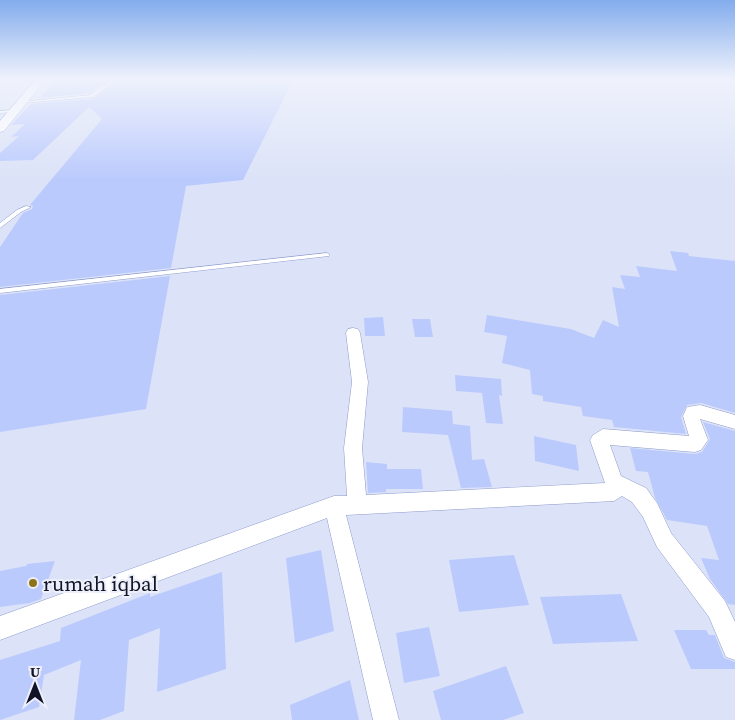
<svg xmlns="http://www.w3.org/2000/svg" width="735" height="720" viewBox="0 0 735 720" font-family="'Source Serif 4',serif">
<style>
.building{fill:#bbcafd}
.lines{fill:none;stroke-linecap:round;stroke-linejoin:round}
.lane-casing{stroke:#8d9bcc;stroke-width:1}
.street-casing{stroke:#8d9bcc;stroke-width:1}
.primary-casing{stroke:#8d9bcc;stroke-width:1}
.lane{fill:#fff;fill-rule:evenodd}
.street{fill:#fff;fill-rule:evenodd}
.primary{fill:#fff;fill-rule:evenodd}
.poi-dot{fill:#8d7418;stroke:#edf0fb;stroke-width:2}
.labels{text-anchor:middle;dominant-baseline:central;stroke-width:4;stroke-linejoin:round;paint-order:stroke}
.near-poi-label{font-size:21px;fill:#101426;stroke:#edf0fb;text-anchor:start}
</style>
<rect width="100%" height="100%" fill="#dce3f8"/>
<path class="building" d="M57,78H112L90,93L40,98Z
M120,78H294L243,180L186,186L171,268L0,287V247L23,213L32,209L33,206L30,205L102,119L89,107L33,160L0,161V153L19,136L11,137L25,124L11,125L31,104L93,99Z
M670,251L688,253L689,256L735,261V413L701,403L687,405L681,417L686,434L614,427L612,420L583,416L581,407L543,401V396L532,394L530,370L502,363L507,336L484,332L487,315L571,329L594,338L603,320L619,327L612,287L625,289L620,275L640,277L636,266L677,271Z
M170,276L146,409L0,432V295Z
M383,317L385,336H365L364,318Z
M412,319H430L433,337H415Z
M455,375L501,379L502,396L499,395L503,424L486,423L482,393L456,391Z
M403,407L452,411L453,424L470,426L472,460L484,459L492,487L461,488L448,435L402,432Z
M703,422L735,431V605L728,604L710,579L701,558L719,560L707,526L667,520L655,498L648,472L636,471L630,448L695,454L702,452L710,439Z
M534,436L576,445L579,471L535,461Z
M366,462L387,464V469H421L423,489H386V492L368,493Z
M321,550L334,631L295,643L286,558Z
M514,555L529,605L459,612L449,560Z
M55,561L41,599L30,603L0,607V571L26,566L27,564Z
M222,572L226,669L157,692L160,628L129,640L124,711L100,720H74L81,660L44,675L39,707L0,720V660L60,641L61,628L150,593V597Z
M621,594L638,641L553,644L540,597Z
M429,627L440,676L404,683L396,633Z
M674,630H706L709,635H715L724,658L735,662V669H691Z
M506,666L524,713L503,720H441L433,691Z
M350,680L359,720H292L290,705Z"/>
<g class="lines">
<defs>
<path id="lane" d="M115,78H118L93,97L22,103L20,102L91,95Z
M15,110L14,112L0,113V111Z
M26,206L31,207L21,212L0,228V223L17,210Z
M327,253L330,255L329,256L0,293V289Z"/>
<path id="street" d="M353,328L358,329L360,333L368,382L362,448L366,495L605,483L590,440L593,435L603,429L689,436L683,416L687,407L700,405L735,415V429L700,419L708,440L701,450L695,452L610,445L621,476L646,488L657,503L671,533L725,601L735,622V660L726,657L709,617L657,547L643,517L632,502L622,496L614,501L346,515L399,720H373L327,518L0,640V616L334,496H347L344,448L352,382L346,333L348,329Z"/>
<path id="primary" d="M37,78H47L4,131L0,132V121Z"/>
</defs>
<use href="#lane" class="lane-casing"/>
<use href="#street" class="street-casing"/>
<use href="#primary" class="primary-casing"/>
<use href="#lane" class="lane"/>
<use href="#street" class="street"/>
<use href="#primary" class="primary"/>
</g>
<linearGradient id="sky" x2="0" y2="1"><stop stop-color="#83aced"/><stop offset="0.44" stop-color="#eff2fc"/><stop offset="1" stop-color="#eff2fc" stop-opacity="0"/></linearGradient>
<rect width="735" height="179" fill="url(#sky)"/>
<circle class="poi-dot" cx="33" cy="583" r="5"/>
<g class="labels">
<g class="near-poi-label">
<text x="43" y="583">rumah iqbal</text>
</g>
</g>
<g transform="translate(35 685)" stroke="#edf0fb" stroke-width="4" paint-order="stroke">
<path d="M0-4L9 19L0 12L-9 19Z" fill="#101426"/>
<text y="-8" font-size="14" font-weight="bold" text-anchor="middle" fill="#101426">U</text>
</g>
</svg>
